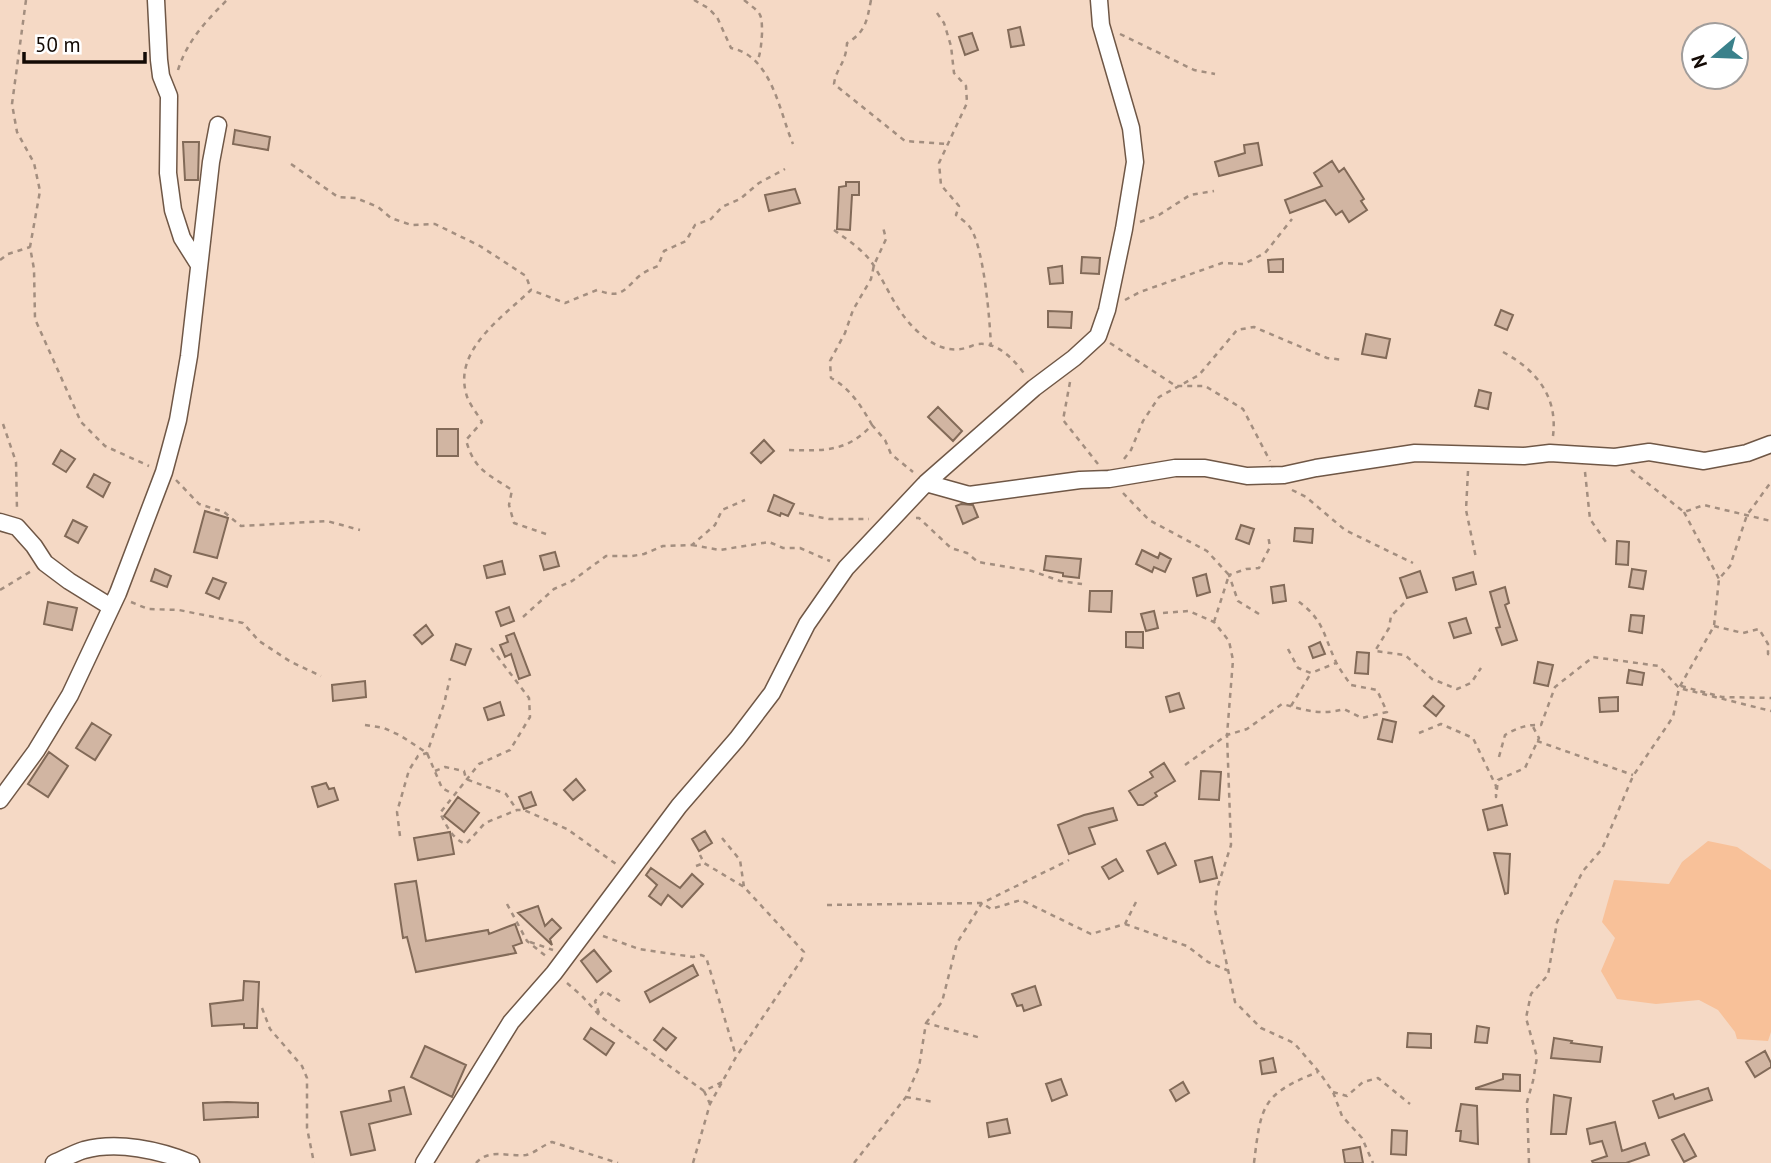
<svg xmlns="http://www.w3.org/2000/svg" width="1771" height="1163" viewBox="0 0 1771 1163" font-family="'PT Sans',sans-serif">
<style>
.green{fill:#f8c199}
.building{fill:#d1b5a2;stroke:#826a58;stroke-width:2}
.lines{fill:none;stroke-linecap:round;stroke-linejoin:round}
.street-casing{stroke:#6f5746;stroke-width:19}
.path{stroke:#a38e7f;stroke-width:2.5;stroke-dasharray:5 5;stroke-linecap:butt}
.street{stroke:#fff;stroke-width:16}
</style>
<rect width="100%" height="100%" fill="#f5d9c5"/>
<path class="green" d="M1708,841L1737,847L1771,870V1032L1768,1041L1737,1039L1735,1032L1718,1010L1699,1000L1656,1004L1617,999L1601,971L1615,938L1602,922L1614,880L1669,884L1682,862Z"/>
<path class="building" d="M1020,27L1024,45L1011,47L1008,30Z
M972,33L978,50L965,55L959,37Z
M235,130L270,137L268,150L233,144Z
M183,142H199L198,180H185Z
M1258,143L1262,165L1219,176L1215,162L1245,153L1244,145Z
M1332,161L1339,172L1344,168L1364,199L1361,201L1367,210L1349,222L1342,211L1336,215L1325,200L1290,213L1285,200L1322,186L1314,173Z
M846,182H859V195H852L850,230L837,229L839,187L846,186Z
M795,189L800,203L769,211L765,195Z
M1082,257L1100,258L1099,274L1081,273Z
M1283,259V272H1269L1268,260Z
M1062,266L1063,283L1050,284L1048,268Z
M1501,310L1513,315L1507,330L1495,325Z
M1048,311L1072,312L1071,328L1048,327Z
M1366,334L1390,339L1386,358L1362,354Z
M1479,390L1491,393L1488,409L1475,406Z
M938,407L962,431L953,441L928,417Z
M437,429H458V456H437Z
M764,440L774,451L761,463L751,453Z
M61,450L75,459L66,472L53,464Z
M94,474L110,483L103,497L87,487Z
M774,495L794,504L788,516L781,513L780,516L768,511Z
M961,504L973,505L978,517L963,524L956,506Z
M205,511L228,518L217,558L194,552Z
M73,520L87,527L78,543L65,536Z
M1241,525L1254,529L1249,544L1236,539Z
M1295,528L1313,529L1312,543L1294,541Z
M1617,541L1629,542L1628,565L1616,564Z
M1142,550L1158,558L1160,553L1171,559L1165,572L1154,567L1152,572L1136,564Z
M555,552L559,566L544,570L540,556Z
M1046,556L1081,559L1079,578L1063,576V573L1044,570Z
M502,561L505,574L487,578L484,566Z
M155,569L171,576L167,587L151,581Z
M1632,569L1646,571L1643,589L1629,587Z
M1420,571L1427,592L1407,598L1400,578Z
M1473,572L1476,584L1456,590L1453,578Z
M1206,574L1210,592L1197,596L1193,578Z
M213,578L226,583L219,599L206,593Z
M1284,585L1286,601L1273,603L1271,587Z
M1505,587L1509,603L1505,605L1517,640L1502,645L1496,628L1500,627L1490,592Z
M1090,591H1112L1111,612L1089,611Z
M48,602L77,608L72,630L44,624Z
M509,607L514,621L501,626L496,612Z
M1154,611L1158,628L1146,631L1141,614Z
M1631,615L1644,616L1642,633L1629,631Z
M1466,618L1471,633L1454,638L1449,623Z
M426,625L433,635L422,644L414,635Z
M1126,632H1143V648L1126,647Z
M514,633L530,675L519,679L511,654L505,657L500,645L508,642L506,636Z
M1320,642L1325,654L1313,658L1309,647Z
M456,644L471,649L465,665L451,660Z
M1357,652L1369,653L1368,674L1355,673Z
M1538,662L1553,665L1548,686L1534,683Z
M1629,670L1644,673L1642,685L1627,683Z
M365,681L366,697L333,701L332,685Z
M1179,693L1184,708L1170,712L1166,697Z
M1433,696L1444,706L1436,716L1424,706Z
M1618,697V711L1600,712L1599,698Z
M500,702L504,715L488,720L484,708Z
M1383,719L1396,722L1392,742L1378,739Z
M92,723L111,735L95,760L76,748Z
M49,752L68,766L48,797L28,784Z
M1164,763L1175,781L1155,793L1157,796L1143,805H1138L1129,791L1153,777L1150,772Z
M1201,771L1221,772L1219,800L1199,799Z
M576,779L585,790L573,800L564,790Z
M326,783L329,789L334,788L338,800L318,807L312,787Z
M531,792L536,805L524,809L519,797Z
M458,797L479,813L464,832L444,816Z
M1502,805L1507,825L1488,830L1483,810Z
M1113,808L1117,820L1089,828L1095,844L1069,854L1058,825L1084,815Z
M705,831L712,843L699,851L692,839Z
M450,832L454,854L418,860L414,838Z
M1165,843L1176,865L1158,874L1147,851Z
M1494,853L1510,854L1508,893L1505,894Z
M1212,857L1217,878L1200,882L1195,861Z
M1116,859L1123,871L1109,879L1102,867Z
M651,868L680,888L692,874L703,884L682,907L668,895L661,905L649,896L657,885L646,875Z
M416,881L426,941L488,930L489,934L515,924L522,943L513,946L516,953L416,972L407,937L403,938L395,884Z
M538,906L545,926L552,919L561,928L550,939L552,945L518,913Z
M594,950L611,971L597,982L581,961Z
M693,965L698,975L650,1002L645,992Z
M244,981L259,982L257,1028H244V1024L212,1026L210,1004L243,1000Z
M1035,986L1041,1005L1024,1011L1022,1005L1017,1006L1012,994Z
M1477,1026L1489,1028L1487,1043L1475,1042Z
M591,1028L614,1043L606,1055L584,1039Z
M663,1028L676,1038L666,1050L654,1040Z
M1408,1033L1431,1034V1048L1407,1047Z
M1554,1038L1572,1041L1571,1043L1602,1047L1600,1062L1551,1058Z
M425,1046L466,1065L452,1097L411,1077Z
M1765,1051L1771,1063V1067L1755,1077L1746,1062Z
M1273,1058L1276,1072L1262,1074L1260,1061Z
M1503,1074L1520,1075V1091L1476,1089V1088L1503,1079Z
M1061,1079L1067,1095L1052,1101L1046,1084Z
M1183,1082L1189,1093L1176,1101L1170,1090Z
M404,1087L411,1114L369,1124L375,1150L351,1155L341,1112L391,1101L389,1091Z
M1708,1088L1712,1100L1659,1118L1653,1101L1673,1094L1675,1099Z
M1554,1095L1571,1098L1566,1134H1551Z
M227,1102L258,1103V1117L204,1120L203,1103Z
M1461,1104L1477,1106L1478,1144L1460,1141L1461,1131H1456Z
M1007,1119L1010,1133L989,1137L987,1123Z
M1615,1122L1622,1151L1645,1143L1649,1155L1626,1163H1593L1592,1161L1607,1156L1602,1141L1590,1144L1587,1129Z
M1392,1130L1407,1131L1406,1155L1391,1154Z
M1684,1134L1696,1156L1684,1162L1672,1140Z
M1360,1147L1363,1163H1345L1343,1150Z"/>
<g class="lines">
<defs>
<path id="street" d="M156,0L159,60L161,76L169,96L168,173L173,210L182,238L199,265
M926,483L969,495L1080,480L1109,479L1175,468H1205L1247,476L1284,475L1316,468L1415,453L1524,456L1550,453L1615,457L1649,452L1704,461L1747,453L1771,444
M0,522L17,527L34,546L45,563L69,581L111,607
M0,800L36,751L70,695L118,593L164,472L178,420L189,356L211,162L218,125
M54,1163C64,1159 74,1153 84,1150C118,1141 159,1150 191,1163
M424,1163L511,1022L554,973L679,806L737,739L772,693L807,624L846,568L926,483L1034,388L1074,358L1098,336L1107,310L1124,229L1135,162L1131,128L1101,25L1099,0"/>
</defs>
<use href="#street" class="street-casing"/>
<path class="path" d="M26,0L12,104L17,132L34,163L40,191L30,247L34,269L35,319L81,422L105,446L149,466
M694,0L708,8L717,17L731,48C772,56 779,111 793,144
M744,0C761,14 762,11 762,34C761,46 761,51 757,63
M871,0C867,20 866,32 847,43C846,64 836,68 834,84L905,141L947,144
M937,13L944,23L951,46L954,73L966,86L967,103L939,163L941,185L959,206L956,215C960,218 966,222 969,226C984,244 990,322 991,347
M1120,34L1194,70L1215,74
M178,70C187,41 206,21 227,0
M291,164L338,197L356,198L378,207L391,218L411,225L435,224L480,246L526,276L531,290
M1140,222L1159,215L1190,195L1214,191
M834,230C849,241 865,251 874,266C892,295 899,319 928,340C941,349 954,352 969,347C972,346 976,344 979,344C999,342 1016,362 1026,376
M0,260L8,254L30,247
M1125,300L1140,292L1222,263L1244,264L1265,253L1292,219
M1110,343L1176,386H1205L1243,409L1270,461
M1503,352C1536,370 1558,396 1553,436
M1070,382L1063,420L1098,464
M3,424L16,462L17,510
M872,425C862,407 850,388 831,378L830,361L845,333L853,310L871,279L874,265L886,239L883,227
M789,450C824,451 847,452 872,425L885,440L891,454L913,472
M1124,459L1131,450L1143,421L1159,397L1199,375L1237,330L1254,327L1327,358L1344,360
M1631,470L1684,512L1704,505L1771,521
M1468,471L1466,510L1476,558
M1585,472L1590,519L1608,545
M176,480L199,504L224,512L241,526L327,521L360,530
M1292,490L1306,497L1345,530L1413,563
M1123,493L1149,520L1207,551L1229,575L1214,622
M1684,512L1719,579
M799,513L829,519H869
M916,518H919L951,548L967,553L978,562L1032,571L1060,581L1082,584
M546,534L514,523L509,505L512,490C488,474 474,470 466,440L482,422C477,413 468,403 466,393C454,349 504,316 531,290L565,303L597,290C619,298 622,293 637,278C643,272 651,269 658,266L664,251L686,241L695,225L711,219L722,207L740,199L759,183L785,169
M692,545L720,550L769,542L783,548H800L830,561
M0,590L33,570
M131,602L148,609L179,610L243,623L259,641L291,662L321,676
M1404,603L1391,616L1389,628L1375,651L1405,655L1432,679L1457,689L1471,683L1481,668
M1163,613L1189,611L1214,622L1229,641L1233,660L1227,735L1231,845L1217,889L1215,910L1235,1002L1261,1028L1294,1043L1319,1072L1333,1092L1342,1116L1362,1138L1373,1163
M1259,614L1238,601L1229,575L1246,569L1259,568L1270,547L1268,535
M523,617L554,589L572,581L606,556H632L644,554L663,546L692,545L715,525L722,510L745,500
M1714,626L1743,633L1759,629L1768,644V654L1771,655
M491,648L529,698L530,717L510,750L479,764L440,813C446,825 453,840 466,844L485,823L517,810H524L567,829L616,864
M1288,649L1298,668L1311,673L1336,663
M1681,686L1722,697L1771,698
M1291,706L1311,673
M365,725L384,728L401,736L427,753L442,788L453,794
M1419,733L1441,724L1473,738L1496,786V797L1498,780L1525,768L1539,738L1532,725
M1537,741L1633,775
M1499,757L1505,735C1517,728 1527,724 1541,725L1555,687L1593,657L1659,666L1679,688L1771,711
M1185,765L1227,735L1247,729L1282,704C1306,710 1320,716 1344,709L1362,718L1387,712L1377,690L1351,685C1346,678 1340,670 1336,662C1322,632 1324,619 1295,599
M435,771L445,767L464,771L466,779L506,794L517,810
M400,836L397,812L409,770L418,756L427,753L444,704L450,678
M722,838L740,860L744,887
M696,866L704,863
M507,904L527,941L547,957
M827,905L982,903L991,909L1021,900L1091,934L1125,924L1136,902
M1125,924L1187,946L1208,962L1229,971
M603,936L639,949L693,957L701,955L706,957L736,1056
M530,942L553,950
M567,983L582,996L600,1016L704,1091L722,1082
M262,1008L270,1029L302,1066L307,1078V1128L314,1163
M599,1013L595,1001L604,991L621,1002
M926,1023L942,1002L957,943L982,903L1069,860
M704,1091L710,1104
M1333,1092L1347,1096L1363,1082L1378,1078L1410,1104
M906,1097L934,1102
M476,1163C489,1148 508,1157 526,1155C535,1153 543,1145 552,1142L618,1163
M693,1163L710,1104L736,1057L802,959L804,952L744,887L704,863L700,855
M854,1163L906,1097L919,1067L926,1023L981,1038
M1254,1163C1261,1105 1262,1094 1318,1072
M1529,1163L1527,1102L1533,1081L1537,1057L1526,1018L1531,994L1548,975L1557,922L1583,871L1602,849L1633,776L1673,717L1679,688L1714,626L1719,579L1730,566L1747,515L1771,482"/>
<use href="#street" class="street"/>
</g>
<g transform="translate(1715 56) rotate(251)"><circle r="33" fill="#ffffff" stroke="#a19d9b" stroke-width="2"/>
<path d="M0-5L12 26L0 18L-12 26Z" fill="#3a818b"/>
<text y="-10" font-size="19" font-weight="bold" text-anchor="middle" fill="#130a05">N</text>
</g>
<path d="M24 52v10h121v-10" fill="none" stroke="#130a05" stroke-width="3.5"/>
<text x="35" y="52" font-size="21" fill="#130a05" stroke="#ffffff" stroke-width="5" paint-order="stroke">50 m</text>
</svg>
